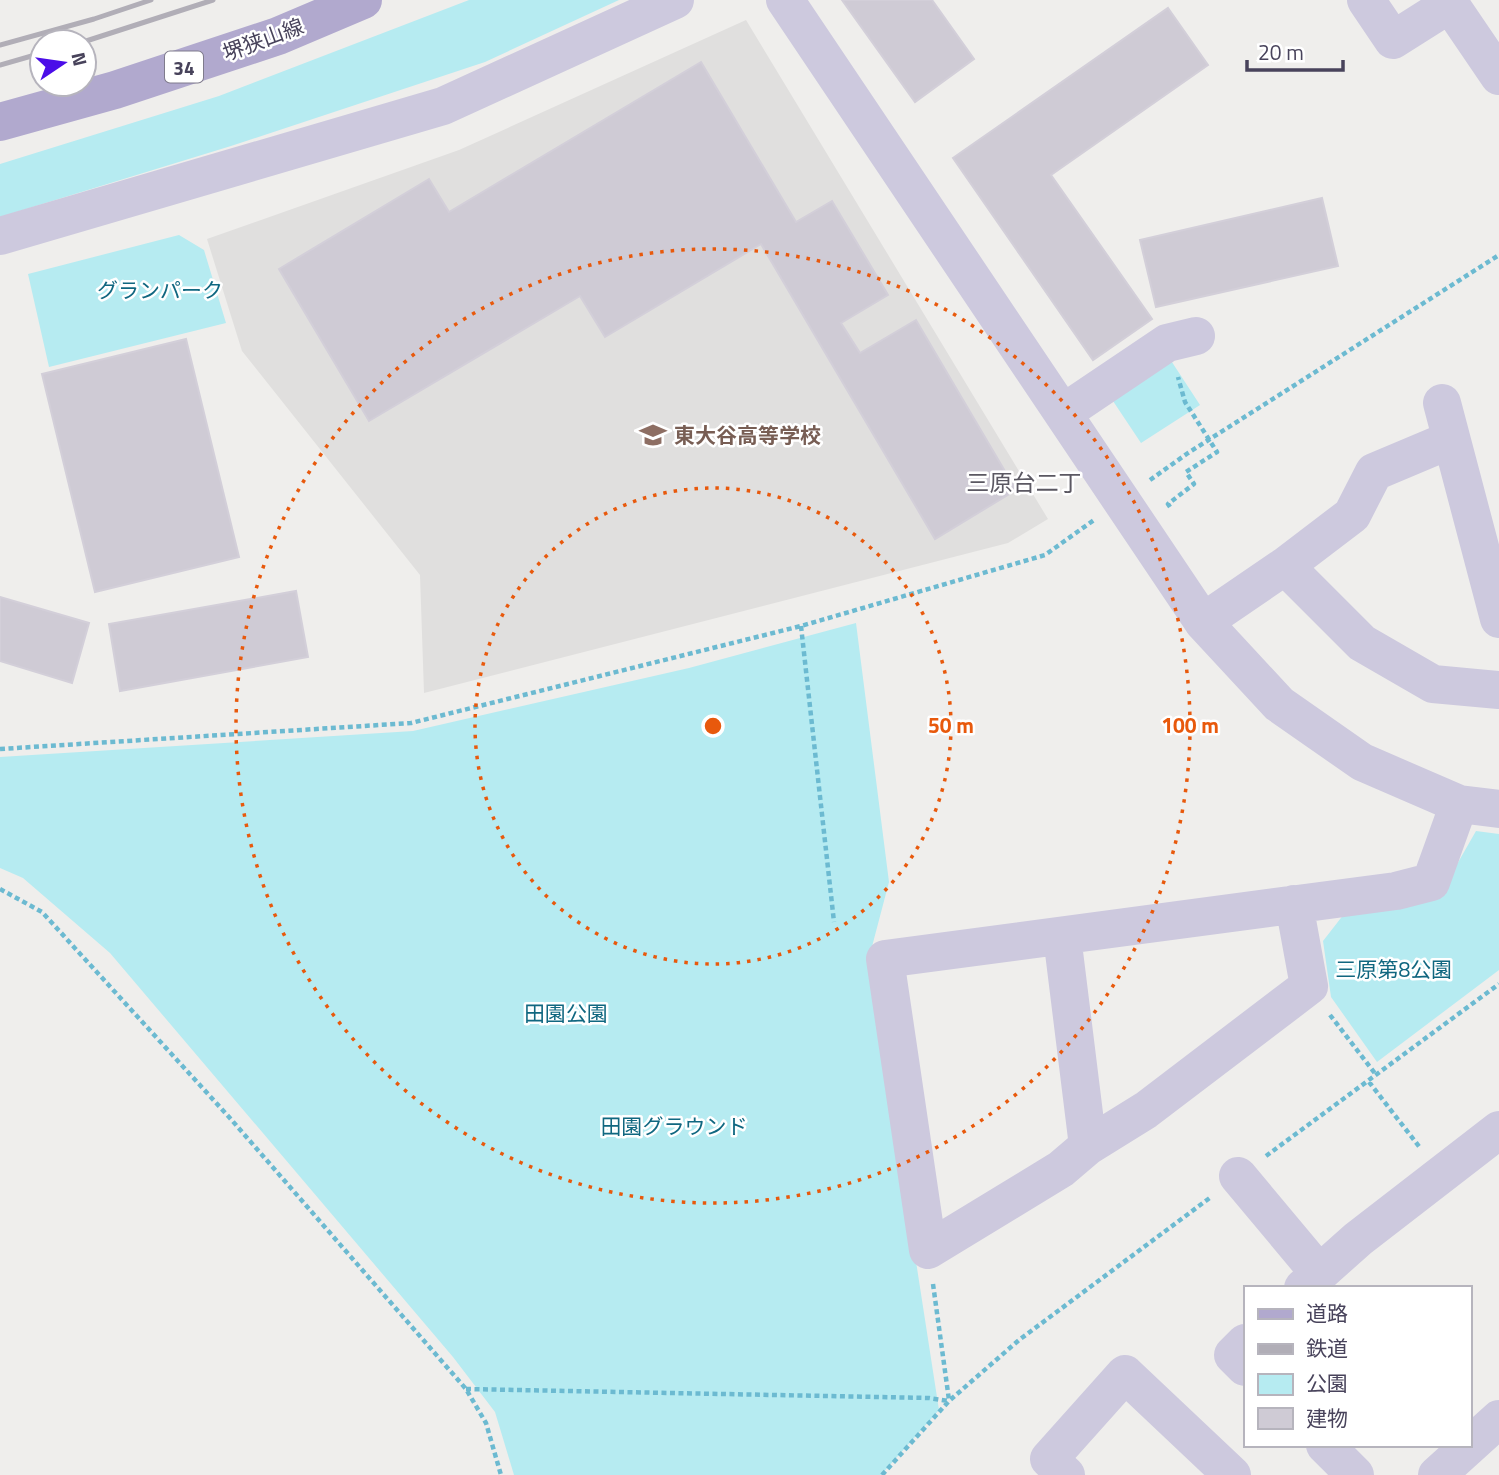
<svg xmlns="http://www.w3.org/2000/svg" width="1499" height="1475" viewBox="0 0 1499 1475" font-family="'Titillium Web','Noto Sans JP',sans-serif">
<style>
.education{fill:#e0dfde}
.green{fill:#b6ebf1}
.building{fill:#cfcbd5;stroke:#d3cfd9;stroke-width:2}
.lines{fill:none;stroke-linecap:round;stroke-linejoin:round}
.path{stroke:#6cbad1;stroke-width:4.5;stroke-dasharray:5 3.5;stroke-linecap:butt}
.minor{stroke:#cdc9de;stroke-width:38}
.major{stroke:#b1a9ce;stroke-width:38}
.rail{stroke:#b1aeb7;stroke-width:5}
.ring{fill:none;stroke:#e8590c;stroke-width:3.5;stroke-dasharray:3.5 7}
.labels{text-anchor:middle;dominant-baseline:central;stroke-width:5;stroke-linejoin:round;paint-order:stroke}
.shield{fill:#fff;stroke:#7f7b8c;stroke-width:2}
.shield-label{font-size:19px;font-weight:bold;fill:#48435b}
.street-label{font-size:21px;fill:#48435b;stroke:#fff}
.park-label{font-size:21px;fill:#106780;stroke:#fff}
.education-label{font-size:21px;font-weight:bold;fill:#785e54;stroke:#fff;text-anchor:start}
.neighbourhood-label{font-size:23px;fill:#5b5862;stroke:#fff}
.centre{fill:#e8590c;stroke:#fff;stroke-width:3.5}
.ring-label{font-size:21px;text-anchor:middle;font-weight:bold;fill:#e8590c;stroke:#fff;stroke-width:5;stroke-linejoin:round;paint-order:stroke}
</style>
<rect width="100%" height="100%" fill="#efeeec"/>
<path class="education" d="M746,20L1048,519L1008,543L424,693L420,575L242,351L207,239L459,150Z"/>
<path class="green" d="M469,0H619L485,62L231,146L0,217V164L219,96Z
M179,235L204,250L226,323L49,367L28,274Z
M1168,356L1200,405L1141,443L1109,395Z
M856,623L889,882L869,958L939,1410L881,1475H514L495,1412L453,1357L110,953L23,878L0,868V757L413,731L689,668Z
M1476,831L1499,834V970L1377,1062L1331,997L1323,941L1344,914L1448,880Z"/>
<path class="building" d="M842,0H932L974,59L915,102Z
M1168,8L1208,65L1051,175L1152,319L1093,360L953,158Z
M701,62L796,222L832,201L888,295L841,323L860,353L916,320L1016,490L935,539L761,244L605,337L580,296L369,421L279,269L429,179L449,212Z
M1322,198L1338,266L1156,307L1140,240Z
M186,339L239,557L95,592L42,374Z
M296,591L308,657L120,691L109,624Z
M0,597L89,623L72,683L0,661Z"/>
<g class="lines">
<path class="path" d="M1150,480L1188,453L1499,255
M1170,507L1168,504L1194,484L1186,472L1217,452L1185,402L1178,377
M801,626L834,922
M0,749L411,723L801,626L1045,555L1094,520
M0,889L42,912L229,1117L466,1389L486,1423L501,1475
M1330,1015L1377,1076
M1369,1082L1421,1149
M1266,1156L1499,984
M933,1284L949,1400
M466,1389L929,1398L948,1401
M882,1475L949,1401L1019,1340L1211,1197"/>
<path class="minor" d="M785,0L1203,622L1279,704L1362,762L1459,804L1499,809
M1366,0L1393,40L1450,4L1499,76
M0,236L443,106L675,0
M1442,403L1499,619
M1063,413L1167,343L1196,336
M1285,566L1362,643L1433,684L1499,690
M1203,622L1285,566L1352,515L1374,472L1450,440
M1294,904L1309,986L1146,1110L1088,1146L1061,1169L928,1250L885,959L1396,891L1431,882L1459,804
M1062,936L1088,1146
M1238,1176L1319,1273
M1303,1288L1358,1239L1499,1130
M1245,1343L1233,1355L1245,1367
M1325,1445L1355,1475
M1066,1475L1049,1459L1125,1374L1232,1475
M1437,1475L1499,1419"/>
<path class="major" d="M0,122L115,90L278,36L363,0"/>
<path class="rail" d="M83,42L213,0
M0,45L94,19L151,0
M0,65L42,53"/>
</g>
<g class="ring">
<circle cx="713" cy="726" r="238"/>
<circle cx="713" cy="726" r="477"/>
</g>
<defs>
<symbol id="school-bare" viewBox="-9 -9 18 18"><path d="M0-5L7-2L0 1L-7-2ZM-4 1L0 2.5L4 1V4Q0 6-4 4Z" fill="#8d6e63" stroke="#fff" stroke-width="2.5" paint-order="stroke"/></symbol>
</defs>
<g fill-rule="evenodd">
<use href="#school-bare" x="634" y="416" width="38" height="38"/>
</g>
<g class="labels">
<rect class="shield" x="165" y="51.5" width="38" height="31" rx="5"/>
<g class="shield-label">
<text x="184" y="67">34</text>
</g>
<g class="street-label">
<text transform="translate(263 39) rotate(-20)">堺狭山線</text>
</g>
<g class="park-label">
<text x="160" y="290">グランパーク</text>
<text x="1394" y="969">三原第8公園</text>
<text x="566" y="1013">田園公園</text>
<text x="674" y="1126">田園グラウンド</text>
</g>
<g class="education-label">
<text x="674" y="435">東大谷高等学校</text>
</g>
<g class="neighbourhood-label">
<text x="1024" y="482">三原台二丁</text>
</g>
</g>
<circle cx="713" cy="726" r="10" class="centre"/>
<g class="ring-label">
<text x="951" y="733">50 m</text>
<text x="1190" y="733">100 m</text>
</g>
<rect x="1244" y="1286" width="228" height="161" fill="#ffffff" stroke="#b6b4bd" stroke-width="2"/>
<rect x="1258" y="1309" width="35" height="10" fill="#b1a9ce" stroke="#b6b4bd" stroke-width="2"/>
<text x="1306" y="1321" font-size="21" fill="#48435b">道路</text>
<rect x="1258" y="1344" width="35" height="10" fill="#b1aeb7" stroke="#b6b4bd" stroke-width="2"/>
<text x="1306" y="1356" font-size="21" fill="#48435b">鉄道</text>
<rect x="1258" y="1374" width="35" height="21" fill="#b6ebf1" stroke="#b6b4bd" stroke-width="2"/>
<text x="1306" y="1391" font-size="21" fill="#48435b">公園</text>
<rect x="1258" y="1408" width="35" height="21" fill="#cfcbd5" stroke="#b6b4bd" stroke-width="2"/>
<text x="1306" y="1426" font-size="21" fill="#48435b">建物</text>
<g transform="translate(63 63) rotate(77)"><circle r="33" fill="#ffffff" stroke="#b6b4bd" stroke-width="2"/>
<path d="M0-5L12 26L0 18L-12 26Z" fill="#4b0de8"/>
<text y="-10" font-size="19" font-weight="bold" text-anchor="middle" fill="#48435b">N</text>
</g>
<path d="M1247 60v10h96v-10" fill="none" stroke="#48435b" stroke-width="3.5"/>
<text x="1258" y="60" font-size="21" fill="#48435b" stroke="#ffffff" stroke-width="5" paint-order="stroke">20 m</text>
</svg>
